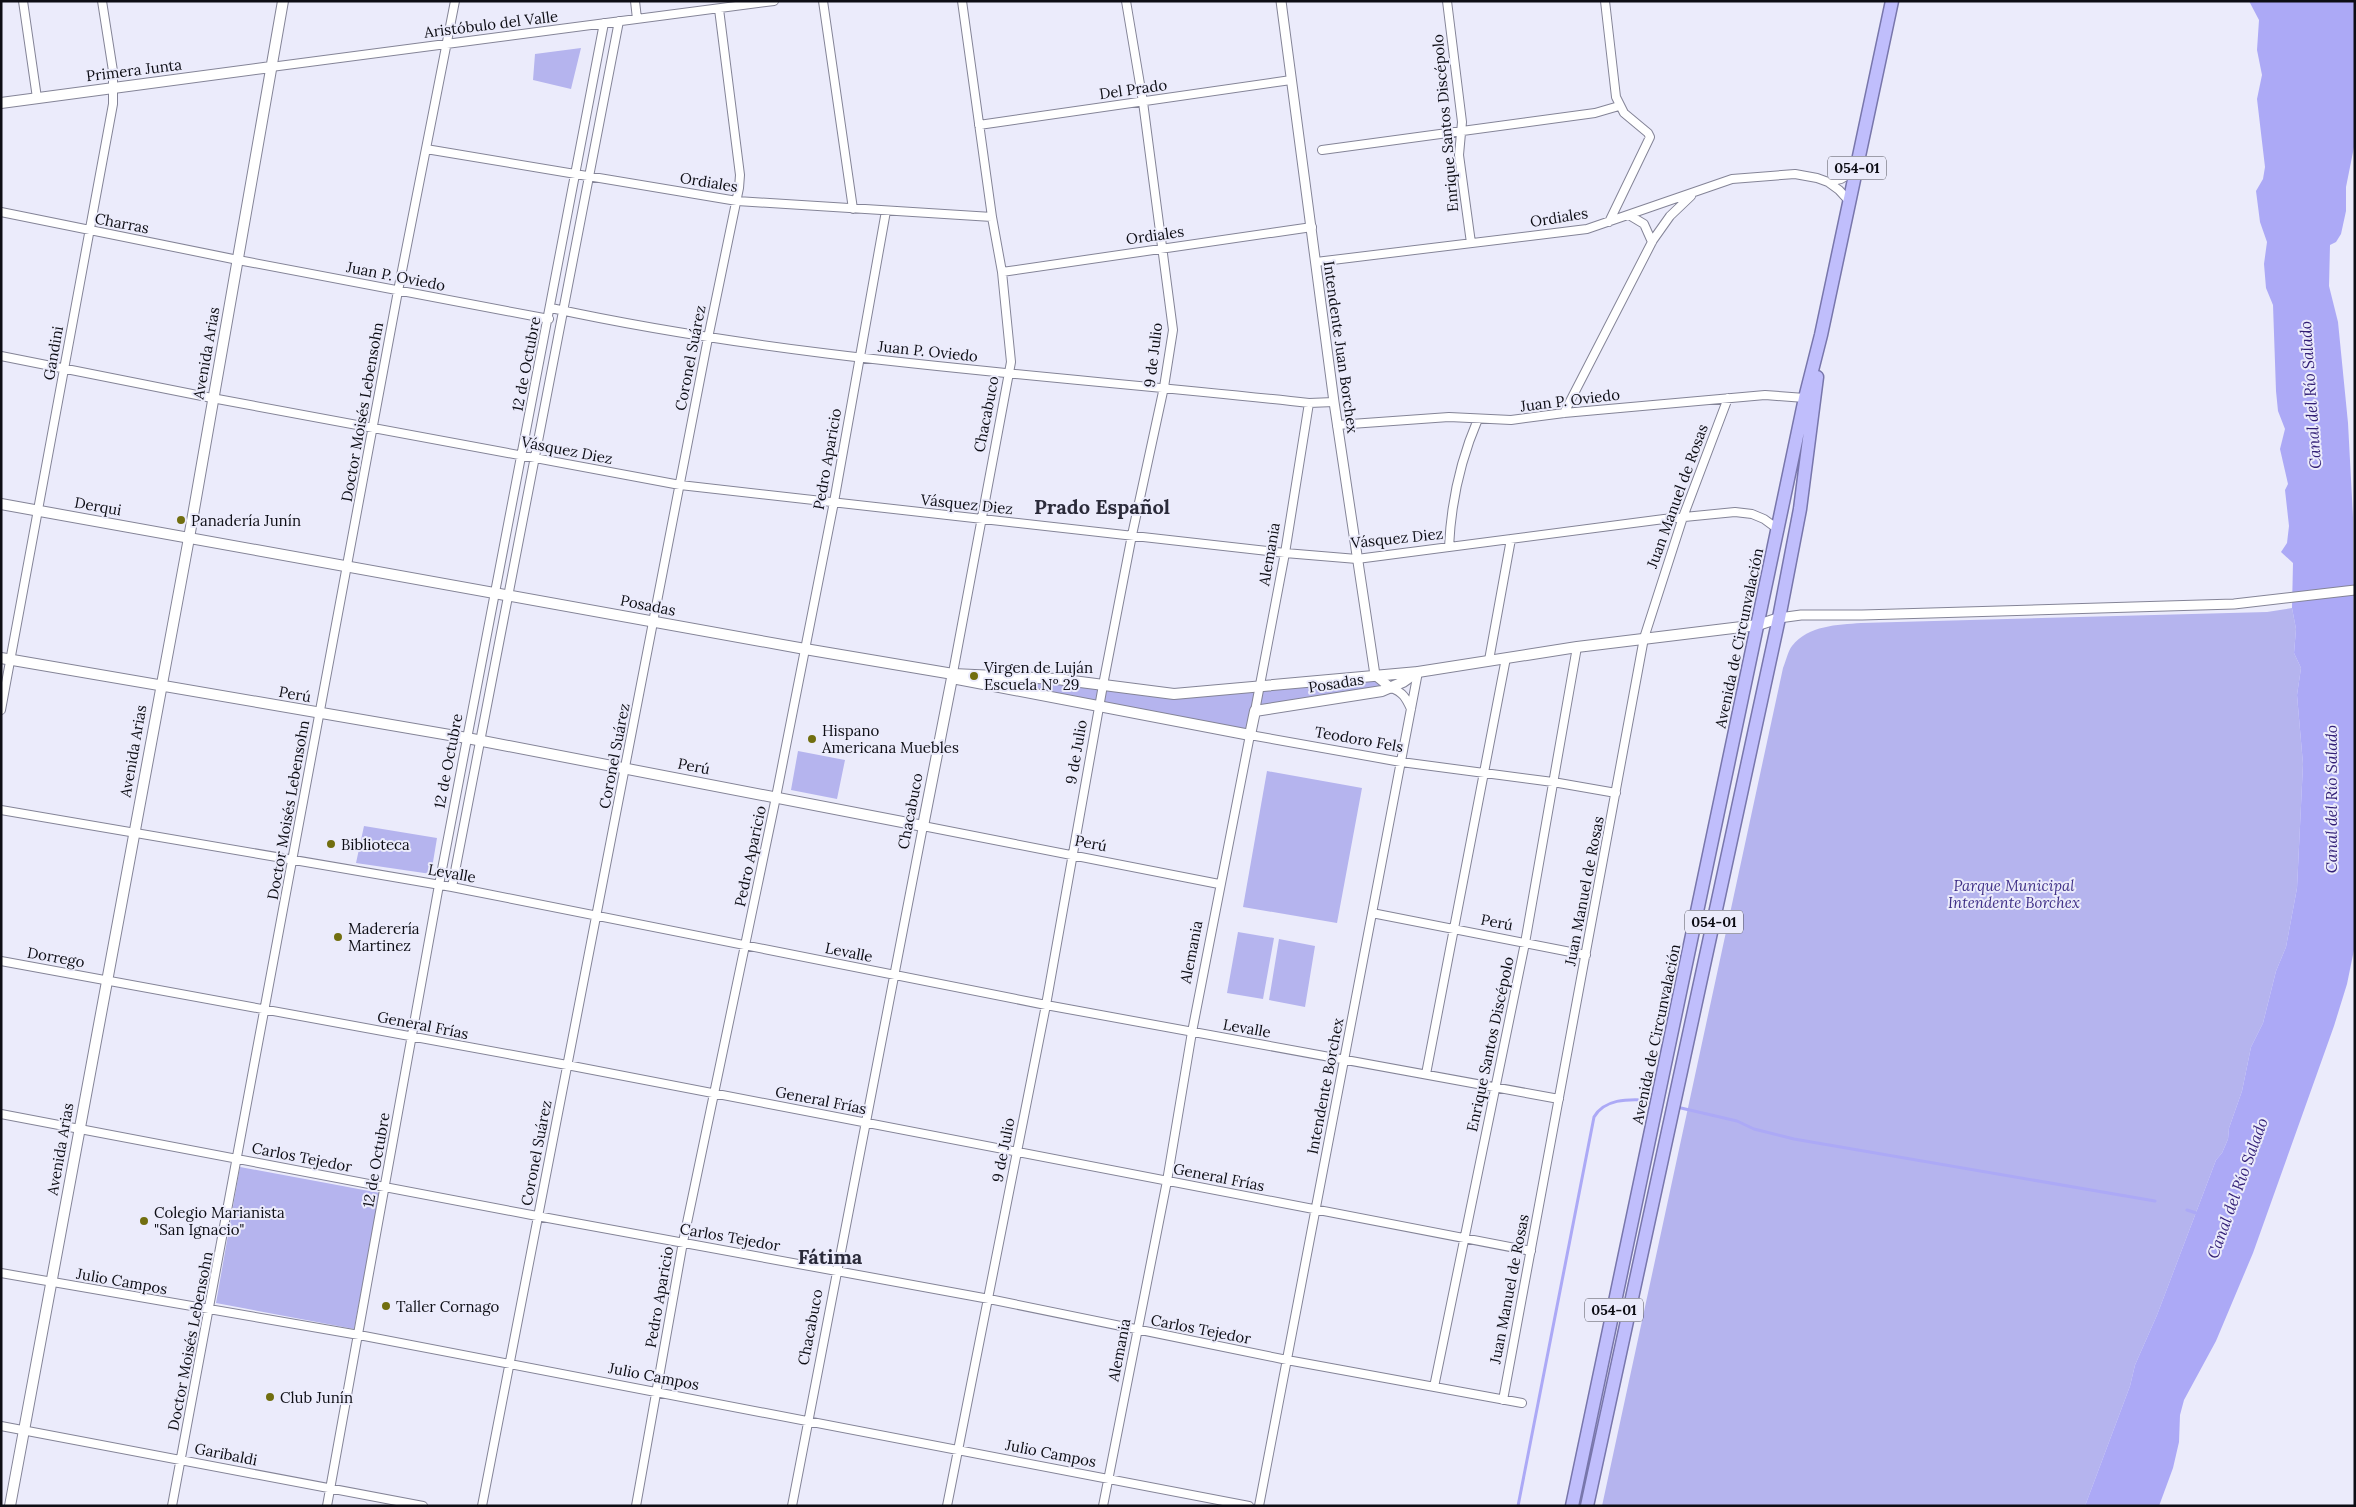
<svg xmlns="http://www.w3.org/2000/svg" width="2356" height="1507" viewBox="0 0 2356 1507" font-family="Lora,serif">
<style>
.green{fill:#b5b4ee}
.water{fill:#aca9f6}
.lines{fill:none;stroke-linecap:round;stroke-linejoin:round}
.stream{stroke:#aca9f6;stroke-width:3}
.minor-casing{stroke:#848497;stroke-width:10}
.tertiary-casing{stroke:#848497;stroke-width:11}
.secondary-casing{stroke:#848497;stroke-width:12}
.trunk-casing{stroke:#7876ab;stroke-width:15}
.minor{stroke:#fff;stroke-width:8}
.tertiary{stroke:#fff;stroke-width:9}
.secondary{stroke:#fff;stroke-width:10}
.trunk{stroke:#c0befc;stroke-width:12}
.poi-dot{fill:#716e0f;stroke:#ebebfb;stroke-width:2}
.labels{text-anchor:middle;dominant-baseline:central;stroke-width:4;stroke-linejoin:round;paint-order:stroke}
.shield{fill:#ebebfb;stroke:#505059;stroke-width:1}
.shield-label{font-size:14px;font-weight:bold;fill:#0d0d14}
.street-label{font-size:15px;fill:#0d0d14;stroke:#ebebfb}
.poi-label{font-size:15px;fill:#0d0d14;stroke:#ebebfb;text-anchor:start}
.park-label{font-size:15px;font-style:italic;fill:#3f3087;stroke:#ebebfb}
.water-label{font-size:16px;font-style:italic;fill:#321f76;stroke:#ebebfb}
.district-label{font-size:20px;font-weight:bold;fill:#2a2a39;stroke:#ebebfb}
</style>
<rect width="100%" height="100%" fill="#ebebfb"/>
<path class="green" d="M581,48L571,89L533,80L535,54Z
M2292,608L2296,629L2294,653L2301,668L2297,695L2303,764L2297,888L2286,947L2276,971L2263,1023L2251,1047L2242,1091L2229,1128L2228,1139L2222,1153L2216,1160L2157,1315L2135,1365L2130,1386L2085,1506H1602L1783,668C1786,661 1788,651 1792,646C1809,625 1837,625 1861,623L2267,612Z
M1375,675L1391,688L1255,711L1250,735L979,682L980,676L1174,694Z
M798,751L845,760L837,799L791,790Z
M1267,771L1362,788L1337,923L1243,907Z
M364,826L437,838L431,874L356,863Z
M1238,932L1274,938L1263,999L1227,993Z
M1279,939L1315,946L1305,1007L1269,1000Z
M240,1167L380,1193L354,1329L216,1303Z"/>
<path class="water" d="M2249,1H2355V142L2346,187V211L2341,234L2336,242L2330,245L2329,286L2338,322L2348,423L2353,517L2355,945L2347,984L2334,1026L2253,1253L2216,1341L2184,1400L2180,1415L2179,1442L2173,1468L2159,1506H2085L2130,1386L2135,1365L2157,1315L2216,1160L2222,1153L2228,1139L2229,1128L2242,1091L2251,1047L2263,1023L2276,971L2286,947L2297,888L2303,764L2297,695L2301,668L2294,653L2296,629L2292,608L2293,563L2281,552L2287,543L2289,526L2285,490L2288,484L2280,449L2285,429L2278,411L2276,391L2273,305L2266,288L2264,264L2267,242L2260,222L2256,191L2263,179L2265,167L2257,99L2262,75L2257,50L2259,20Z"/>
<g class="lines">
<path class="stream" d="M1681,1108L1737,1121L1754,1129L1794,1139L2155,1201
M2187,1210L2196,1213
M1518,1506L1594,1117C1604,1099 1628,1099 1645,1100"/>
<defs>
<path id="minor" d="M23,1L37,98
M635,1L637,19
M823,1L853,209
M1447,1L1462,122L1459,155L1471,243
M1605,1L1616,97L1624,113L1648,133L1650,137L1609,222
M271,67L774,1
M979,125L1291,80
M426,149L737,201L992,217
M1322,150L1595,113L1619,106
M1828,182L1839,190L1850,202
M1,212L238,260L549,319
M1629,215L1644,224L1652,242
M1316,262L1587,229L1732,179L1795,174L1817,178L1828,182L1841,179L1856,170
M1002,272L1312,227
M551,308C800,362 1056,375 1309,403L1334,402
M1,356L212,398L680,485L1285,553L1357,559L1664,519L1735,512L1752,514L1764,519L1779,530
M1564,413L1653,240L1670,216L1691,196
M1337,425L1449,417L1511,420L1564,413L1765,395L1805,398
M1449,547C1451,502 1460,461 1478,419
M1489,660L1511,539
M952,678L1011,362L1002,272L992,217L962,1
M1391,688C1403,692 1406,698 1411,709
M1,710L113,104V71L102,1
M1255,711L1285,553L1309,403
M1,810L452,887L1046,1005L1559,1099
M452,887L619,21
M1372,913L1586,955
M1,961L567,1065L1531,1251
M1426,1074L1506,658
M1,1114L537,1216L989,1299L1287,1360L1522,1403
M1,1273L359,1335L1249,1506
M1434,1387L1525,943L1577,647
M1503,1400L1644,638L1683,517L1728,398
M1,1426L423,1506
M172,1506L398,291L455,1
M327,1506L439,885L604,23
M482,1506L708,338L739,188L740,175L719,9
M636,1506L683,1242L776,797L834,502L886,211
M792,1506L923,826L1219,884
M947,1506L1046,1005L1103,685L1132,535L1164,387L1173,330L1143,102L1126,1
M1103,1506L1167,1181L1192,1032L1250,735L1401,762L1553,782L1616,793
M1259,1506L1418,672"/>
<path id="tertiary" d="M1281,1L1334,402L1375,675L1391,688
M1779,618L1801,615H1862L2234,604L2355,590"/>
<path id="secondary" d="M1,103L271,67
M1,504L805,649L953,674L1057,679L1174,694L1418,672L1577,647L1758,625L1779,618
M1,658L467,738L923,826L952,678L1250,735L1255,711L1382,691L1403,682L1417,672
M10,1506L189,538L283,1"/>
<path id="trunk" d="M1572,1506L1805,398L1821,335L1892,1
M1587,1506L1779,618L1800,509L1817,377"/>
</defs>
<use href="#minor" class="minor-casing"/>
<use href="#tertiary" class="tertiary-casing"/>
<use href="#secondary" class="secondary-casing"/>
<use href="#trunk" class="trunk-casing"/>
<use href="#minor" class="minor"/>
<use href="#tertiary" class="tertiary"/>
<use href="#secondary" class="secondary"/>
<use href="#trunk" class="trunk"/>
</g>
<g class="poi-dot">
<circle cx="181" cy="520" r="5"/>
<circle cx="974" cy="676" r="5"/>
<circle cx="812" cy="739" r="5"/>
<circle cx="331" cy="844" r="5"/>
<circle cx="338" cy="937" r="5"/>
<circle cx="144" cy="1221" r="5"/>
<circle cx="386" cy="1306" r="5"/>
<circle cx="270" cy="1397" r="5"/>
</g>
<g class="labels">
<g class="shield">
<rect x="1828" y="156.5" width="58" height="23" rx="4"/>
<rect x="1685" y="910.5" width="58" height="23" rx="4"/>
<rect x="1585" y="1298.5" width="58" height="23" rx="4"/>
</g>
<g class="shield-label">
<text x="1857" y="168">054-01</text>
<text x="1714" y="922">054-01</text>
<text x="1614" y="1310">054-01</text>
</g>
<g class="street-label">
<text transform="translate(491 24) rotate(-7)">Aristóbulo del Valle</text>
<text transform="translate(134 70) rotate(-7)">Primera Junta</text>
<text transform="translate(1133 89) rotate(-8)">Del Prado</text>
<text transform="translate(1445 123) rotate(-95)">Enrique Santos Discépolo</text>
<text transform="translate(709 182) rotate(9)">Ordiales</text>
<text transform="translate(1559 217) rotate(-9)">Ordiales</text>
<text transform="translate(122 223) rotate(11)">Charras</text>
<text transform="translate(1155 235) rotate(-8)">Ordiales</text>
<text transform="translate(396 276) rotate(11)">Juan P. Oviedo</text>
<text transform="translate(1341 347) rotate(82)">Intendente Juan Borchex</text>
<text transform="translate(928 351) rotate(6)">Juan P. Oviedo</text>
<text transform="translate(53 353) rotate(-80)">Gandini</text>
<text transform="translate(206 353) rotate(-80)">Avenida Arias</text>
<text transform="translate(1153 355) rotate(-83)">9 de Julio</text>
<text transform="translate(690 358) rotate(-79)">Coronel Suárez</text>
<text transform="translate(526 364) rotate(-79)">12 de Octubre</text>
<text transform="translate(1570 400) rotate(-7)">Juan P. Oviedo</text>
<text transform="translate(362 412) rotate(-80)">Doctor Moisés Lebensohn</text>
<text transform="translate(986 414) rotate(-79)">Chacabuco</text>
<text transform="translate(567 450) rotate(11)">Vásquez Diez</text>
<text transform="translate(827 459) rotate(-80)">Pedro Aparicio</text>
<text transform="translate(1677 496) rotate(-70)">Juan Manuel de Rosas</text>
<text transform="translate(967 504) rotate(6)">Vásquez Diez</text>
<text transform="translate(98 506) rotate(10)">Derqui</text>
<text transform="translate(1397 538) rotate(-6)">Vásquez Diez</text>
<text transform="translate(1269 554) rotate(-80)">Alemania</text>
<text transform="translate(648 605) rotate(11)">Posadas</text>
<text transform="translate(1739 638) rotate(-78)">Avenida de Circunvalación</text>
<text transform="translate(1336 683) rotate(-9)">Posadas</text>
<text transform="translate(295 694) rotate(10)">Perú</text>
<text transform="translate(1359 739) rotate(10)">Teodoro Fels</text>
<text transform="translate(133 751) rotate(-80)">Avenida Arias</text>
<text transform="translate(1076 752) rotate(-80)">9 de Julio</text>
<text transform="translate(614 756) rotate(-79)">Coronel Suárez</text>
<text transform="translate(448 761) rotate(-79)">12 de Octubre</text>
<text transform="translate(694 766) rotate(11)">Perú</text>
<text transform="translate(288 810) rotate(-80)">Doctor Moisés Lebensohn</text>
<text transform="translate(910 811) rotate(-79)">Chacabuco</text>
<text transform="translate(1091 843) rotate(11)">Perú</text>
<text transform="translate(750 856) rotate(-78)">Pedro Aparicio</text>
<text transform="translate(452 873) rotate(10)">Levalle</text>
<text transform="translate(1584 891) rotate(-79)">Juan Manuel de Rosas</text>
<text transform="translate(1497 922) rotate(11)">Perú</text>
<text transform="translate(849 952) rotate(11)">Levalle</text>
<text transform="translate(1191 952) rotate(-79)">Alemania</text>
<text transform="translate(56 957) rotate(10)">Dorrego</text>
<text transform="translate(423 1025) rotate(11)">General Frías</text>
<text transform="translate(1247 1028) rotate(10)">Levalle</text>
<text transform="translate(1656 1034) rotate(-78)">Avenida de Circunvalación</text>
<text transform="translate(1490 1044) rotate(-78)">Enrique Santos Discépolo</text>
<text transform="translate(1325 1086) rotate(-79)">Intendente Borchex</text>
<text transform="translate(821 1100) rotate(11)">General Frías</text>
<text transform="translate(60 1149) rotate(-80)">Avenida Arias</text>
<text transform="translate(1003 1150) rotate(-79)">9 de Julio</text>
<text transform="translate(536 1153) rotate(-79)">Coronel Suárez</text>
<text transform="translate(302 1157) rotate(11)">Carlos Tejedor</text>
<text transform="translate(376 1160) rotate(-80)">12 de Octubre</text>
<text transform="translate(1219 1177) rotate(11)">General Frías</text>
<text transform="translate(730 1237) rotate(10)">Carlos Tejedor</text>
<text transform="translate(122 1281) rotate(10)">Julio Campos</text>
<text transform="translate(1509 1289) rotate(-79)">Juan Manuel de Rosas</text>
<text transform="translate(659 1297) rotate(-80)">Pedro Aparicio</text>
<text transform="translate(810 1327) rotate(-79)">Chacabuco</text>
<text transform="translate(1201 1329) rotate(11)">Carlos Tejedor</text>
<text transform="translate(190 1341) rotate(-79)">Doctor Moisés Lebensohn</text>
<text transform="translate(1119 1350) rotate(-79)">Alemania</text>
<text transform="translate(654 1376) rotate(11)">Julio Campos</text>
<text transform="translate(1051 1453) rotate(11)">Julio Campos</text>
<text transform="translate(226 1454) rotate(11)">Garibaldi</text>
</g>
<g class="poi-label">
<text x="191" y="520">Panadería Junín</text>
<text x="984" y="667">Virgen de Luján<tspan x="984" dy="17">Escuela Nº 29</tspan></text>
<text x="822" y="730">Hispano<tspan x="822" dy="17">Americana Muebles</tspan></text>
<text x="341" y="844">Biblioteca</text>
<text x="348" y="928">Maderería<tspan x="348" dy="17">Martinez</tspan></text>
<text x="154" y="1212">Colegio Marianista<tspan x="154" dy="17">"San Ignacio"</tspan></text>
<text x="396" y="1306">Taller Cornago</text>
<text x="280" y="1397">Club Junín</text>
</g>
<g class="park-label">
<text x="2014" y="885">Parque Municipal<tspan x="2014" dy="17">Intendente Borchex</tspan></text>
</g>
<g class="water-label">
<text transform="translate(2310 395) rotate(-94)">Canal del Río Salado</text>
<text transform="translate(2331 799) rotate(-90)">Canal del Río Salado</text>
<text transform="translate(2237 1188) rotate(-70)">Canal del Río Salado</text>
</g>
<g class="district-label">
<text x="1102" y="506">Prado Español</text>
<text x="830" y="1256">Fátima</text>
</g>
</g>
<rect width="2356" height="1507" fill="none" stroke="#0d0d14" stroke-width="5"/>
</svg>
